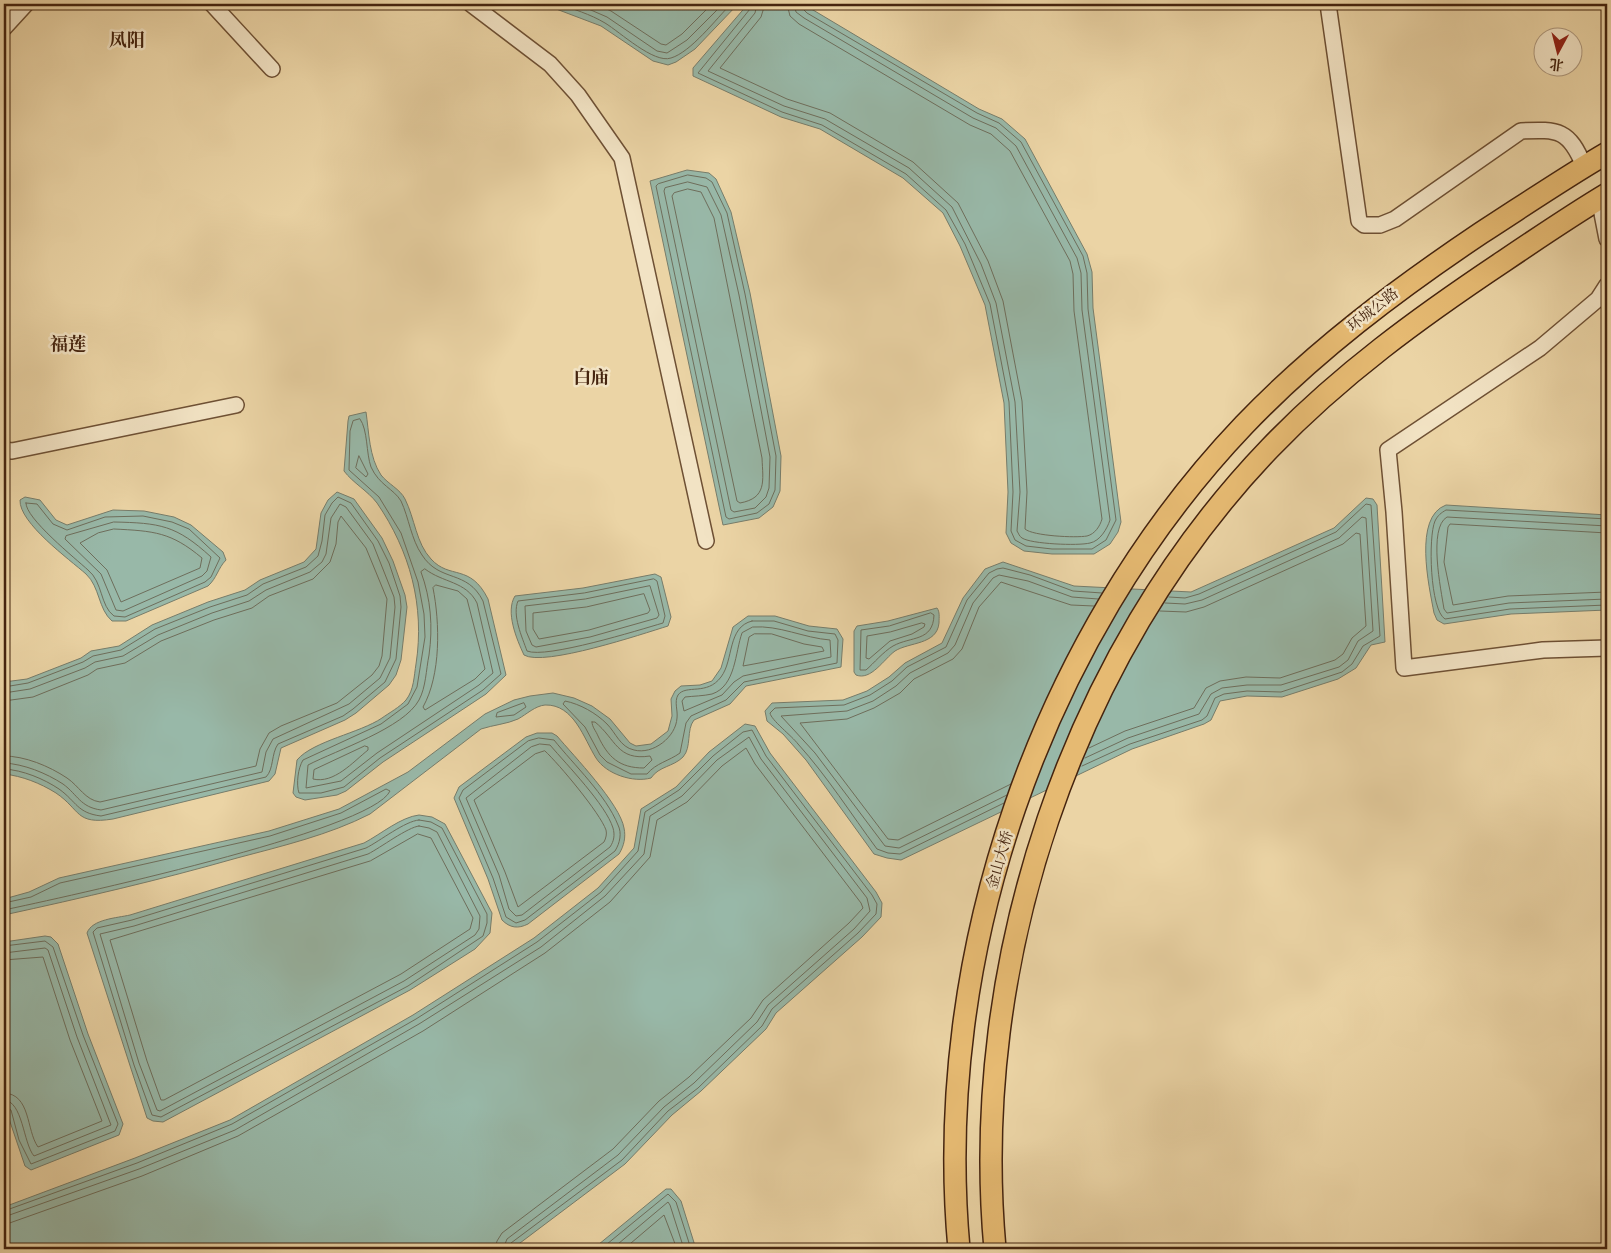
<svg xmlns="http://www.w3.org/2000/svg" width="1611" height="1253" viewBox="0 0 1611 1253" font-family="'IM FELL Double Pica','Noto Serif SC',serif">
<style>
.water{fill:#98b8a8;stroke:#777d6b}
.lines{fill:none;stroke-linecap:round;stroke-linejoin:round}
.shore{stroke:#6e6e5c;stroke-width:1}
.minor-casing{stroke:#6e5034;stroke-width:18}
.highway-casing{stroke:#45240f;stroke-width:24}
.minor{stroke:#f2e3c4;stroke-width:15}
.highway{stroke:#e6ba72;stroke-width:21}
.labels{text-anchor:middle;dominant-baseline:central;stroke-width:5;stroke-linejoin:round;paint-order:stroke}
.street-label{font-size:15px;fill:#45240f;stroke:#f2e3c4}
.quarter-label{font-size:18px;font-weight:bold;fill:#45240f;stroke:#f2e3c4}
</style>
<rect width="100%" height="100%" fill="#ebd4a5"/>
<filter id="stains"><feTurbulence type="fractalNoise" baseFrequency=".004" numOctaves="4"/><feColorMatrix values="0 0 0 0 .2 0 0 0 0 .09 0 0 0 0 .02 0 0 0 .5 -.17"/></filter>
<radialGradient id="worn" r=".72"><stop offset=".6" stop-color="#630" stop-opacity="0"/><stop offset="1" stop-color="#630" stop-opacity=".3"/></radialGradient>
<path class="water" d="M543,4H738L695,49L676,62L668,65L653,61L601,26Z
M748,4H803L979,109L1002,119L1025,139L1087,254L1092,272L1093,308L1121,522L1118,532L1110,544L1094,554H1052L1024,551L1011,543L1006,533L1008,492L1004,403L985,305L960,246L943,213L903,178L820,129L781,117L693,76V68Z
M687,170L709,173L716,179L731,212L750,293L781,456L780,491L773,507L759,518L723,525L650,181Z
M366,412C369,432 369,457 381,475C388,484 400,489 405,499C415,519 416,543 431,559C450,580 470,563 488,599L506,675L486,694L383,762L346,791L337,795L305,800L296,797L293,793L297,760C313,741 360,733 382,718C389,713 400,707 406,700C414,690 414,676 416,664C425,606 410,551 377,503C368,491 353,483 344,471L348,421L349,416Z
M337,492L354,499L382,538L393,561L405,595L407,607L401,660L396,675L389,685L356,713L345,720L281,748L275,774L269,781L113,819C75,825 81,810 56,793C40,783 22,776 4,774V682L27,679L81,658L91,651L119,646L152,625L208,602L245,590L260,580L304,562L316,549L321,513L328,500Z
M25,497L40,500L56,520L67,525L113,510L144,511L174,517L191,525L223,552L226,560C218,568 217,578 208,586L126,621H112C98,609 100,587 86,574C69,559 19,523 20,500Z
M1366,498L1373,499L1377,505L1385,642L1371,645L1356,668L1338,679L1282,697L1247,696L1220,701L1211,720L1204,724L1132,749L901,860L887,858L874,854L806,760L783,734L767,721L765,711L772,703L843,700L867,691L889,677L905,663L942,643L963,598L985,569L1003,562L1074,586L1191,592L1334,528Z
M1446,505L1607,515V610L1511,614L1444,624L1437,620L1434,613C1429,586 1413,517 1446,505Z
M655,574L661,577L671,617L668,626C642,634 544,667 524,655C517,640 505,612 515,596L583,588Z
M937,608C940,612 939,617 939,623C937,645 909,642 895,651C884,659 871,681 856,675L854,672V631L857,626L888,621Z
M748,616H775L809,626L837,629L843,639L841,667L746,686L730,704L694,720C686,730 692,747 683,757C673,767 659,766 651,778C633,783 606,774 596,758C584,739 574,704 545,705C535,706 527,714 518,719C507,724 493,725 481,729L370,814C329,835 282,846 237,858C160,880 82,898 4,915V899L29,892L59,878L269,831L339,809L408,772L485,714L514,700L530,696L553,693L574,698L592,706L610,719L630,743L636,746L651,744L668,731L672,716L671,699L675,691L681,686L700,685L712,681L721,668L733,627Z
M745,724L755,726L770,753L876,892L882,903L881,917L862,937L776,1013L766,1029L701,1091L672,1115L625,1164L520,1243L511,1249H4V1207L135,1158L230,1120L413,1015L534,938L598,888L634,848L641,809L676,787L709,752Z
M537,733H552L557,736C574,756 620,804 624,828C626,837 624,846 619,854L528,924C518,929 510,928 502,920L488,879L454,798L459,787L526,737Z
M419,815L432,817L445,824L492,913L490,933L475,949L410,990L163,1122L153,1121L147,1118L87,933C92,919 117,918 130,915L364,843C381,834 401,817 419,815Z
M45,936L51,937L58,944L88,1034L123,1124L119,1135L31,1170L25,1166L4,1104V942Z
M666,1189H671L681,1201L696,1249H593Z"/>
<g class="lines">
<path class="shore" d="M558,4C573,9 590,14 605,23C620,32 654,64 671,58C691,52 716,19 731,4
M577,4L607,17L657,51L667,53L687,40L723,4
M596,4L611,11L661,44L666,45L682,34L712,4
M751,4L750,9L698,73L782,112L822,125L906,174L946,210L965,244L990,304L1009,402L1013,492L1011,531L1015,540L1026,546L1052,549H1092L1106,540L1116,520L1088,309L1087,273L1083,256L1021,142L999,123L977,113L807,13L802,8L801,4
M757,4L755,13L708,71L784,106L825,119L909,168L952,207L981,264L996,303L1015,402L1020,492L1017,531C1019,534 1019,536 1022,538C1031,544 1078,546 1090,543C1100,541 1107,529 1110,520L1082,310L1081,273L1077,258L1016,146L996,128L973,118L804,18L796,12L794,4
M765,4L761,17L720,68L787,99L830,113L913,162L958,203L988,261L1003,301L1022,401L1027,492L1025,529C1033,536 1076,538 1087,536C1095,534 1100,526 1102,519L1074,311L1073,274L1070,261L1010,151L991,134L970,125L799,24L790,16L787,4
M688,175L706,178L712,182L727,213L745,294L776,456L775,490L769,504L757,513L729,519L726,517L656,186L658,184Z
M688,182L707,187L721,215L739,295L770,457L769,488L766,497L755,508L734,512L731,510L664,191L665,188Z
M688,189L701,192L714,218L762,458C763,481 767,498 740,503L737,501L672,196L674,193Z
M360,419C368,430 366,453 371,467C379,485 394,489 401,501C409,518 411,539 422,555C440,583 467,569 483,601L501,674L483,690L380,758L344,787L321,793H299C296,784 298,768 303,760L381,724L408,704L417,687L425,637L424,614L418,582L401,533L379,497L349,470L350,431L353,421Z
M359,456L368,474L366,477L356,468Z
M26,503L37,504L53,524L67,530L105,517L143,516L172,522L189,529L220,558L211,577L205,582L125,617L114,616C100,606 103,582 88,570C76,559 25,518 26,503Z
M1607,519L1446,510C1441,513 1438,515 1435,521C1428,537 1430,610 1445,619L1510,609L1607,605
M114,522C160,523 176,525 211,557L207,571L202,576L123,611L116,610L101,574L65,539L66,536Z
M1607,526L1447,517C1428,528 1441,590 1444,609L1447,613L1509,603L1607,599
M114,529C154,531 171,532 202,558L200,568L121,602L107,570L80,543L98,533Z
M1607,533L1450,524L1448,527L1444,562L1453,605L1508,596L1607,592
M425,569C443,583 466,581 477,603L493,673L479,685L377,753L341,781L306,788L308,765C337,750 404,728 419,700C426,687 426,670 429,655C433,627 431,599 421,572Z
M654,579L657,581L665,616L663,623C639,630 546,659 527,651C522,637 512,615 518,601L584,593Z
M436,585L458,591L467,599L485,669L475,679L425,710L423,707C441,675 440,623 433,588Z
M650,586L659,615L657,618L590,637L536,647L532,645L526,631L525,606L585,599Z
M644,594L650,610L648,613L589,630L539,639L533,629V613L586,607Z
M931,613L934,615C933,642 911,636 893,646C883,652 874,663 866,670H860L861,630L889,626Z
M752,621H774L808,631L835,634L838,640L837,663L744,682L726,700L691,716L686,723L680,753C669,761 656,763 647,774H631L607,762L600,755L585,727L563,704L565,701C580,704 596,713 607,724C616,733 620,747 634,750C653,755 676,737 677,718C678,710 674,702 678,695C686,684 707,696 721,677C734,660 727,627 752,621Z
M922,623L925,624L924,627L912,634L890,641L869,659L866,658L867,636L890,632Z
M753,627C779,625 804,638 830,640L831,657L743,676L734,682L722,695L684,711L682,701L685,697C694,696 703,696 712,694C736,686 735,652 742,633Z
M772,634L804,644L822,647L824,651L743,666L749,637L754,634Z
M4,687L28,683L83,662L93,656L121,650L155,629L210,607L247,595L263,584L306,567L318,556L322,541L325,515L332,503L338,497L351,503L378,541L389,563L400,596L401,607L396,659L385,682L353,709L343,716L278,744C271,754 274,769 266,777L101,816C77,813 77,802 59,789C44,779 23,770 4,769
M4,693L30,689L85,668L95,662L123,656L158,635L212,613L249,601L266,590L310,572L322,562L326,554L331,518L340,504L346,507L373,544L394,597L395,607L390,658L380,678L349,704L273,739L266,752L262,772L101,810C80,807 78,795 63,784C46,773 24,764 4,763
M4,701L33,697L88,675L97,669L125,663L161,641L214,620L252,608L269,596L313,579L330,562L336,544L338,522L341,516L366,548L387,599L382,656L379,666L372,675L337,703L281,726L269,733L260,749L256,766L100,802C85,800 79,786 67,778C49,766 25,756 4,756
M524,703L526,707L514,715L496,717L497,713Z
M592,722H595C616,739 617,761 650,756L652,760L644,768C619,768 608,757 598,736C596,731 592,727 592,722Z
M539,738L554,740C574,765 606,795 618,825C622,833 620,843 615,851L525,920L516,923L506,917L493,878L459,798L463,790L528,741Z
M540,744L550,745C567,765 606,805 613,828C615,835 614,841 610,847L522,915L516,916L509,909L499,875L466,798L531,747Z
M365,746L368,747V750C353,762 334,784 313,779L314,770Z
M1089,748L1125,731L1194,708L1206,688L1220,681L1246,677L1280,678L1335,660L1343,654L1352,638L1366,626L1360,534L1356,533L1343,544L1204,607L1186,612L1160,611
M545,751C559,764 600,813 606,830C607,834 606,838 604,842L518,907L505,872L474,800L535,754Z
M1085,758L1128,738L1199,714L1211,694L1222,688L1247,685H1281L1339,667L1348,660L1358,641L1373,631L1366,518L1362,517L1339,538L1202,600L1185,604L1165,603
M1082,766L1130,744L1202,720L1207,716L1215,698L1224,694L1247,691L1281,692L1342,672L1352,664L1363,646L1380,636L1371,505L1366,504L1336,532L1199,594L1185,598L1169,597
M1011,784L898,840L888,839L800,723L847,719L874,708L900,693L914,679L953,659L962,649L979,607L1001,582L1071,605L1094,606
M1007,795L899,848L885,846L815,753L781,716L847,711L873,701L896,686L910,673L948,653L955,645L973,603L993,578L999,575L1028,581L1072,597L1098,599
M1004,803L900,854L888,853L877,849C851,814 827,776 798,744C792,736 771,720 770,713L775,708L844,705L870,695L892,681L907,667L946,647L967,600L989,573L997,569L1003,568L1030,575L1073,591L1102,593
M419,820L431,822L442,828L487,914V923L483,936L408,986L161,1117L152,1115L134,1065L93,932L97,928L132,920L366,848C380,841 405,821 419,820Z
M419,826L429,828L437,832L480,916L479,929L475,935L404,981L160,1111L157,1110L139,1063L100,934L134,926L368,854C380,848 408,827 419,826Z
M418,834L431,838L473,918L470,929L401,974L164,1100H161L147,1061L110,940L370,861Z
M4,903L31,897L60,883L270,836L341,813L386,789L390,791C372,831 60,898 4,910
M4,946L45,941L53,947L83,1035L118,1124L115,1131L31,1164L19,1140L11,1110L4,1107
M4,953L45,948L48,950L77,1037L111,1125L34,1156C23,1143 23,1101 4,1100
M4,960L43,957L70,1040L102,1121L38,1147C26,1130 31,1094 4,1093
M4,1211L137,1163L232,1124L416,1019L537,942L601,892L638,851L645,812L679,790L713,756L743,732L752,730L766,756L872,895L877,904L876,914L858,933L772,1009L762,1026L698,1088L668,1111L622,1160L511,1243L509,1249
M4,1217L139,1169L235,1130L419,1024L541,947L605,896L644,854L650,816L682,796L717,760L749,737L761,759L867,898L870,911L854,929L768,1005L757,1022L694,1083L664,1107L618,1155L507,1239L503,1249
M4,1225L142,1176L238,1136L423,1031L545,953L610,902L650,857L657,820L687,802L722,766L746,748L755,764L861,903L863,908L849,923L763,1000L751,1018L689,1077L659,1101L613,1149L502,1233L497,1241L495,1249
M601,1249L668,1194L676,1202L691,1249
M612,1249L668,1202L670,1205L684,1249
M624,1249L664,1215L677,1249"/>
<defs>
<path id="minor" d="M212,4L272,69
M471,4L550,64L578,95L622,158L706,541
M1328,4L1359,221L1364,225H1380L1395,219L1521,131C1559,129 1569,130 1584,166
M4,28L26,4
M1599,198L1607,239
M1607,285L1598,299L1540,348L1388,450L1394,512L1404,668L1543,650L1607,648
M4,450L12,451L236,405"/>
<path id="highway" d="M959,1249C932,956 1040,639 1244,425C1315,351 1396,290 1481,233C1523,206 1564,178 1607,153
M995,1249C969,964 1071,655 1270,448C1340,375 1420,317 1504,261C1538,238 1572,215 1607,194"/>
</defs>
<use href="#minor" class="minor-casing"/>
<use href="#highway" class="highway-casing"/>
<use href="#minor" class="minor"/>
<use href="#highway" class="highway"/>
</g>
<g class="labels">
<g class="street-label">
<text transform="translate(1373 310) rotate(-38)">环城公路</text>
<text transform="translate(1000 860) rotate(-74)">金山大桥</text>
</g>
<g class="quarter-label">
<text x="127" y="40">凤阳</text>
<text x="68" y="344">福莲</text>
<text x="591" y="377">白庙</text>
</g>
</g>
<rect width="1611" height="1253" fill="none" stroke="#ebd4a5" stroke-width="20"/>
<rect x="5" y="5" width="1601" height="1243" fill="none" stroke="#45240f" stroke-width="2.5"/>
<rect x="10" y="10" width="1591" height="1233" fill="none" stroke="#45240f"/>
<g transform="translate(1558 52) rotate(187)"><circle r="24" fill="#f2e3c4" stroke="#ad977c"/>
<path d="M0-4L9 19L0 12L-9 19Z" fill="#8f2418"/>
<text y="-8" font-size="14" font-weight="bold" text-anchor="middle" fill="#45240f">北</text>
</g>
<rect width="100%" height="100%" filter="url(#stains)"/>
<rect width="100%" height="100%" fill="url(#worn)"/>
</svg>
